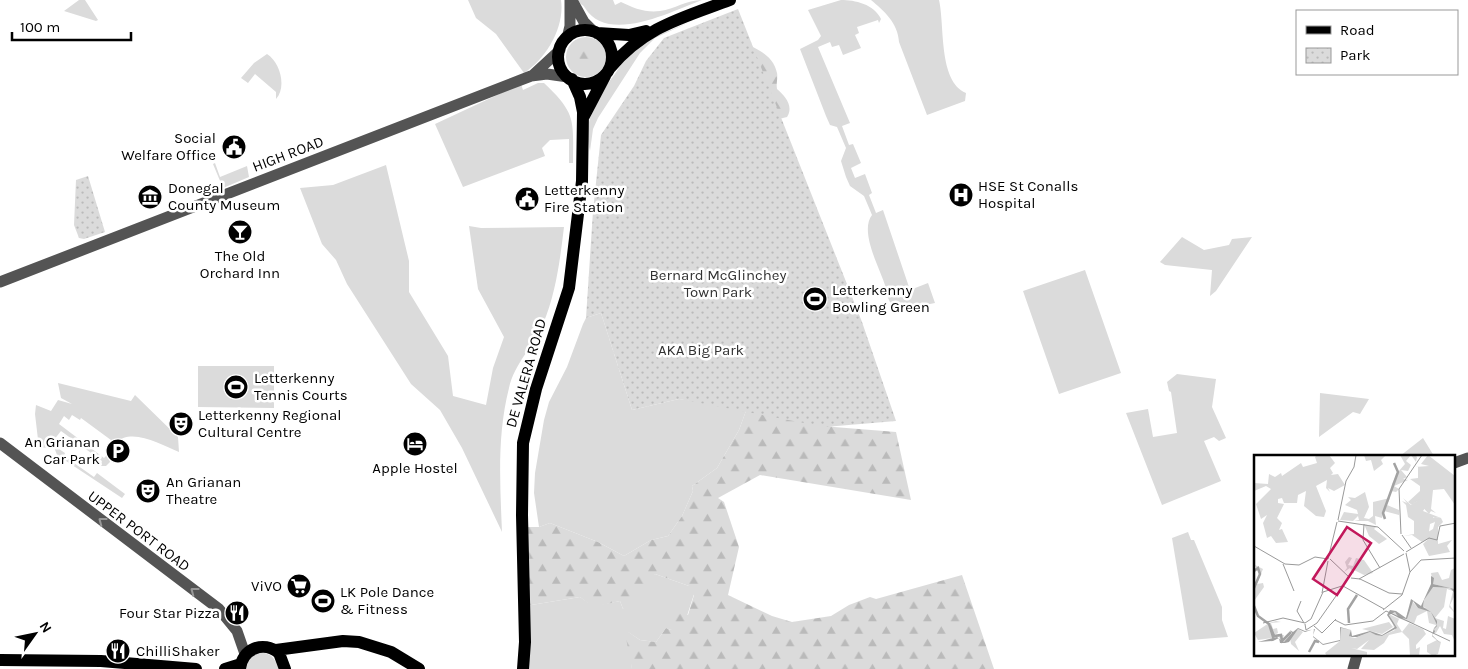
<svg xmlns="http://www.w3.org/2000/svg" width="1468" height="669" viewBox="0 0 1468 669" font-family="Karla,sans-serif">
<style>
.green{fill:#dbdbdb}
.forest{fill:url(#forest-firs)}
.park{fill:url(#park-dots)}
.lines{fill:none;stroke-linecap:round;stroke-linejoin:round}
.minor{stroke:#545454;stroke-width:11}
.major{stroke:#000;stroke-width:12}
.oneway{stroke:#989898}
.labels{text-anchor:middle;dominant-baseline:central;stroke-width:5;stroke-linejoin:round;paint-order:stroke}
.poi-label{font-size:15px;fill:#000;stroke:#fff;text-anchor:start}
.street-label{font-size:15px;fill:#000;stroke:#fff}
.park-label{font-size:15px;fill:#323232;stroke:#fff}
.inset-river{fill:none;stroke:#a2a2a2;stroke-width:2.5}
.inset-road{fill:none;stroke:#999;stroke-width:1}
.view{fill:#c2185b;fill-opacity:0.15;stroke:#c2185b;stroke-width:2.5}
.inset-edge{fill:none;stroke:#000;stroke-width:2.5}
</style>
<defs>
<pattern id="forest-firs" width="22" height="20" patternUnits="userSpaceOnUse" patternTransform="scale(1.25)"><rect width="22" height="20" fill="#dbdbdb"/><path d="M5 1l3.5 6h-7zM16 11l3.5 6h-7z" fill="#bababa"/></pattern>
<pattern id="park-dots" width="8" height="8" patternUnits="userSpaceOnUse" patternTransform="scale(1.25)"><rect width="8" height="8" fill="#dbdbdb"/><path d="M2 2h.1M6 6h.1" fill="none" stroke="#bababa" stroke-width="1.8" stroke-linecap="round"/></pattern>
</defs>
<rect width="100%" height="100%" fill="#fff"/>
<path class="green" d="M79,0H85L98,20L96,21L64,11Z
M468,0H561C565,27 546,59 524,73L496,34L476,18Z
M578,0H613L615,5L621,2C633,8 646,13 660,11C675,9 686,0 702,0C672,11 608,45 585,8C583,4 580,5 578,0Z
M841,0C855,0 874,4 881,19L879,23L878,20L857,27L859,33L855,35L861,48L843,55L839,45L832,47L830,42L818,47L850,123L842,126L849,145L853,144L861,163L851,168L855,178L865,174L872,193L869,195L876,213L883,210L910,290L928,283L935,303L894,311L884,289L886,288C880,268 859,232 872,215L864,196L850,186L846,177L841,161L846,148L837,127L830,125L826,116L800,49L818,40L821,36L808,10Z
M871,0H939C945,26 938,81 966,93L965,101L927,115L899,42C898,23 884,11 871,0Z
M692,21L655,38L640,53L598,118L593,129L590,151C582,121 597,97 615,74C620,66 626,56 634,50C651,36 672,30 692,21Z
M566 57a20 20 0 1 1 40 0a20 20 0 1 1-40 0Z
M267,54C280,62 287,87 276,99V92L255,74L248,83L241,78L254,63Z
M538,83H544C577,114 573,121 573,163H569V139L550,140L542,148L545,156L463,187L435,124L521,84L523,90Z
M215,163L220,177L247,166L249,177L223,188L213,164Z
M386,165L409,261V292L448,356L453,396L486,405L493,368L504,337L478,289L469,226L481,228L564,227C560,260 556,293 543,324C534,346 514,364 509,388C497,435 500,483 502,532L462,448L440,410L411,384L347,284L336,260L322,244L300,188L333,185Z
M1182,237L1204,250L1229,245L1232,239L1252,237L1216,291L1210,296L1212,270L1165,265L1160,262Z
M1085,270L1121,373L1059,394L1023,291Z
M601,313L632,410L679,399L747,408L739,430L717,468L692,486L693,491L682,516L668,536L651,540L624,556L598,542L550,523L539,527L534,493L535,473L544,420L549,402L567,367L583,324L586,318Z
M198,366H274V408L198,407Z
M1177,374L1216,379L1212,407L1226,438L1219,441L1214,437L1204,441L1221,481L1162,505L1126,413L1148,409L1153,437L1177,433L1171,392L1169,391L1167,382Z
M58,383L131,401L135,395L178,437L179,452C160,444 132,427 115,443L81,418L80,420L72,415L69,420L64,416L59,424L104,458L108,454L110,462L106,466H100L102,461L61,431L53,441L57,444L56,447L65,453L64,456L94,477L97,473L125,494L122,498L57,455L54,447L39,448L35,414L36,405L51,411L58,400L72,404L61,398Z
M1320,393L1369,399L1360,414L1353,412L1319,437Z
M1423,438L1434,456H1400Z
M1188,532L1191,540H1194L1222,607V620L1228,637L1189,640L1172,538Z
M655,574L689,586L694,594L687,616L671,630L666,628L656,642L640,640L628,632L632,669H523L525,606L580,597L593,606L620,601L623,609Z
M259,652C272,654 274,657 279,669H246L249,658Z"/>
<path class="forest" d="M746,43C759,51 773,55 777,73C778,78 776,83 777,89C785,96 794,106 787,117L779,119Z
M579 57a8 8 0 1 1 16 0a8 8 0 1 1-16 0Z
M747,408L834,427L896,432L911,500L760,475L718,498L724,502L739,547L728,595L772,616L792,622L831,616L849,605L870,597L876,599L962,575L994,669H632L626,638L627,631L640,640L656,642L666,628L671,630L675,611L688,615L694,595L689,592V586L655,574L646,596L623,609L620,601L593,607L580,597L525,606L522,527H539L550,523L598,542L624,556L651,540L668,536L682,516L693,491L692,486L717,468L739,430Z"/>
<path class="park" d="M738,9L862,322L896,421L825,427L679,399L632,410L601,313L586,318L593,211L601,135L634,86L646,61L664,38Z
M88,176L105,232L84,239L79,238L74,225L76,180Z"/>
<g class="lines">
<path class="minor" d="M573,2L584,22L593,31
M567,38L570,26V0
M533,75L560,50
M0,282L531,76L547,74L568,77
M0,443L219,609L237,631L245,654
M1454,463L1468,458
M1353,669L1357,655"/>
<path class="major" d="M558 57a27 27 0 1 1 54 0a27 27 0 1 1-54 0Z
M597,33L629,35L646,31
M610,68C644,27 682,18 730,0
M584,116L605,76
M276,650L343,641L359,642L391,652L419,669
M0,660L101,661L196,669
M225,669L241,664
M240,669C242,649 263,640 279,653L285,669
M523,669L525,642L522,515L523,443L536,389L569,288L582,181L583,112L580,97L572,79"/>
</g>
<defs><path id="oneway-chevron" d="M-2-3.5L2.5 0L-2 3.5" fill="none" stroke-width="1.6" stroke-linecap="round" stroke-linejoin="round" transform="scale(1.25)"/></defs>
<g class="oneway">
<use href="#oneway-chevron" transform="translate(102 521) rotate(-143)"/>
<use href="#oneway-chevron" transform="translate(194 591) rotate(-143)"/>
</g>
<defs>
<symbol id="civic-disc" viewBox="-11 -11 22 22"><circle r="9.5" fill="#000" stroke="#fff"/><path d="M-.6-6.5H3V-4.5H.6V-3L4-1V1h2V6H-6V1h2V-1L-.6-3ZM-1.2 2.5V6h2.4V2.5Z" fill="#fff"/></symbol>
<symbol id="hospital-disc" viewBox="-11 -11 22 22"><circle r="9.5" fill="#000" stroke="#fff"/><path d="M-5-5h3v3.5h4V-5h3V5h-3V1.5h-4V5h-3Z" fill="#fff"/></symbol>
<symbol id="museum-disc" viewBox="-11 -11 22 22"><circle r="9.5" fill="#000" stroke="#fff"/><path d="M0-6L6-3V-2H-6V-3ZM-5-1h2V3h-2ZM-1-1h2V3h-2ZM3-1h2V3H3ZM-6 4H6V6H-6Z" fill="#fff"/></symbol>
<symbol id="bar-disc" viewBox="-11 -11 22 22"><circle r="9.5" fill="#000" stroke="#fff"/><path d="M-6-5H6L.8 .8V4.5H3.5V6h-7V4.5H-.8V.8Z" fill="#fff"/></symbol>
<symbol id="stadium-disc" viewBox="-11 -11 22 22"><circle r="9.5" fill="#000" stroke="#fff"/><path d="M0-5a6.5 5 0 1 0 0 10a6.5 5 0 1 0 0-10ZM-3.5-1.8h7v3.6h-7Z" fill="#fff"/></symbol>
<symbol id="theatre-disc" viewBox="-11 -11 22 22"><circle r="9.5" fill="#000" stroke="#fff"/><path d="M-5-5.5Q0-4 5-5.5V0Q5 5 0 6Q-5 5-5 0ZM-3.3-2.5H-1v1.5H-3.3ZM1-2.5H3.3v1.5H1ZM-2.8 1Q0 5.5 2.8 1Z" fill="#fff"/></symbol>
<symbol id="hotel-disc" viewBox="-11 -11 22 22"><circle r="9.5" fill="#000" stroke="#fff"/><path d="M-6-4.5h1.5V1H6V5H4.5V3h-9V5H-6ZM-4 0a1.8 1.8 0 1 1 3.6 0ZM.5 0V-2.5h3Q6-2.5 6 0Z" fill="#fff"/></symbol>
<symbol id="parking-disc" viewBox="-11 -11 22 22"><circle r="9.5" fill="#000" stroke="#fff"/><path d="M-3.5-5.5H1a3.5 3.5 0 0 1 0 7H-1V5.5H-3.5ZM-1-3.4V-.6H.8a1.4 1.4 0 0 0 0-2.8Z" fill="#fff"/></symbol>
<symbol id="supermarket-disc" viewBox="-11 -11 22 22"><circle r="9.5" fill="#000" stroke="#fff"/><path d="M-6-5.5h2.5l.6 2H6L4.5 2H-2.5L-4.4-4H-6ZM-1.5 3.2a1.3 1.3 0 1 0 .1 0ZM3 3.2a1.3 1.3 0 1 0 .1 0Z" fill="#fff"/></symbol>
<symbol id="restaurant-disc" viewBox="-11 -11 22 22"><circle r="9.5" fill="#000" stroke="#fff"/><path d="M-5-6h1v4h1v-4h1v4h1v-4h1v5L-1.5 .5V6h-2V.5L-5-1ZM5-6V6H3V1.5H1.5Q1.5-4 5-6Z" fill="#fff"/></symbol>
</defs>
<g fill-rule="evenodd">
<use href="#civic-disc" x="220" y="133" width="28" height="28"/>
<use href="#hospital-disc" x="947" y="181" width="28" height="28"/>
<use href="#museum-disc" x="136" y="183" width="28" height="28"/>
<use href="#civic-disc" x="513" y="185" width="28" height="28"/>
<use href="#bar-disc" x="226" y="218" width="28" height="28"/>
<use href="#stadium-disc" x="801" y="285" width="28" height="28"/>
<use href="#stadium-disc" x="222" y="373" width="28" height="28"/>
<use href="#theatre-disc" x="167" y="410" width="28" height="28"/>
<use href="#hotel-disc" x="401" y="430" width="28" height="28"/>
<use href="#parking-disc" x="104" y="437" width="28" height="28"/>
<use href="#theatre-disc" x="134" y="477" width="28" height="28"/>
<use href="#supermarket-disc" x="285" y="572" width="28" height="28"/>
<use href="#stadium-disc" x="309" y="587" width="28" height="28"/>
<use href="#restaurant-disc" x="223" y="599" width="28" height="28"/>
<use href="#restaurant-disc" x="104" y="637" width="28" height="28"/>
</g>
<g class="labels">
<g class="poi-label">
<text x="216" y="138" text-anchor="end">Social<tspan x="216" dy="17">Welfare Office</tspan></text>
<text x="978" y="186">HSE St Conalls<tspan x="978" dy="17">Hospital</tspan></text>
<text x="168" y="188">Donegal<tspan x="168" dy="17">County Museum</tspan></text>
<text x="544" y="190">Letterkenny<tspan x="544" dy="17">Fire Station</tspan></text>
<text x="240" y="256" text-anchor="middle">The Old<tspan x="240" dy="17">Orchard Inn</tspan></text>
<text x="832" y="290">Letterkenny<tspan x="832" dy="17">Bowling Green</tspan></text>
<text x="254" y="378">Letterkenny<tspan x="254" dy="17">Tennis Courts</tspan></text>
<text x="198" y="415">Letterkenny Regional<tspan x="198" dy="17">Cultural Centre</tspan></text>
<text x="100" y="442" text-anchor="end">An Grianan<tspan x="100" dy="17">Car Park</tspan></text>
<text x="415" y="468" text-anchor="middle">Apple Hostel</text>
<text x="166" y="482">An Grianan<tspan x="166" dy="17">Theatre</tspan></text>
<text x="282" y="586" text-anchor="end">ViVO</text>
<text x="340" y="592">LK Pole Dance<tspan x="340" dy="17">&amp; Fitness</tspan></text>
<text x="220" y="613" text-anchor="end">Four Star Pizza</text>
<text x="136" y="651">ChilliShaker</text>
</g>
<g class="street-label">
<text transform="translate(288 154) rotate(-21)">HIGH ROAD</text>
<text transform="translate(526 373) rotate(-74)">DE VALERA ROAD</text>
<text transform="translate(139 531) rotate(37)">UPPER PORT ROAD</text>
</g>
<g class="park-label">
<text x="718" y="275">Bernard McGlinchey<tspan x="718" dy="17">Town Park</tspan></text>
<text x="701" y="350">AKA Big Park</text>
</g>
</g>
<g transform="translate(1254 455)">
<rect width="201" height="201" fill="#fff"/>
<path d="M63,0H75L81,8L76,13L79,18L77,20L84,19L91,30L80,36L74,33L76,37L72,33L73,25L62,31L72,56L70,62L62,61L50,51L52,36L44,40L43,48H30L28,43L24,44V48L30,49L23,63L28,68L25,75L28,74L34,87L22,88L17,81L13,83L9,68L13,60L7,64L2,49L17,34L12,31L0,36V28L14,29L15,19L21,22L27,18L28,21L47,8L49,12L63,8L61,2ZM110,0H132L127,5L129,9L120,16L117,5L112,6ZM146,0H161L163,2L162,7L157,0L152,6L157,10L154,16L147,15L153,22L149,24L154,25L140,31L145,34L142,37L137,36L138,29L144,17L151,9ZM174,0L201,21V50L190,34L179,35L177,54L182,58L177,56L175,59L163,46L158,50L154,47L166,36V31L156,24L164,23V12H161L175,11L167,9ZM111,37L115,52L110,63L115,64L119,61V47L136,43L133,50L145,55V60L130,56L128,63L121,61L122,70L114,66H100L105,65L104,61L99,66L86,65L90,57L104,59L103,55L91,50L97,45L94,42L101,43ZM181,62L187,63L189,67L184,72V89L198,85L193,91L196,97L175,101L169,89L174,84V77L179,74L181,67L177,64ZM110,69L122,72L120,74L133,84L125,89L115,81ZM201,113V134L179,129L177,118L184,117L188,125L195,123L197,115ZM178,132L196,133L201,136V140L196,150L201,158L195,152L199,136L193,134L190,152L181,163L190,166L189,173L192,174L194,161L201,164V187L198,180L190,179L186,171L182,178L179,177L182,170L175,168L173,156L163,161L160,169L144,163L136,158L141,157L151,165L158,146L164,153H172L169,152L170,145ZM135,159L145,164L143,169L148,177L135,180L130,188L120,195L107,194L115,185L103,194L97,193L113,197V201H73L71,198L86,186L87,173L97,175L96,182L101,183L116,177L128,181L141,175ZM22,166L27,167L28,171L27,167L17,168L19,174L23,173L24,178L20,180H30L28,186L37,177L36,182L44,174L49,177L41,187L45,196L37,189L36,183L29,188L25,182L4,185L0,178L15,168ZM135,167L139,172L128,179L108,174ZM155,168L169,174L172,179L162,190V194L166,192L165,201H156L155,184L148,177ZM183,185L187,187L184,199L179,201L173,197V190Z" fill="#dbdbdb"/>
<path d="M149,43L157,50L167,43L173,50L169,56L187,63L179,62L181,67L176,69L174,84L168,87L158,80L149,81L160,79V66L154,62L152,50L148,46L153,48ZM95,102L98,103L94,110L99,111L102,103L110,105L119,118L110,120L100,115V119L96,113L90,117L93,113L91,107ZM1,110L9,114L3,129L9,128L10,132L0,146V133L5,119Z" fill="#dbdbdb"/>
<path d="M177,121L180,123L179,129L201,134V138L196,133L179,132L170,145L169,152L177,157L183,166V171L180,174L181,177L178,180L186,188L185,192L186,188L178,181L180,173L183,170L177,157L164,153L159,146L153,164L145,163L141,157L135,160L143,173L128,181L122,180L116,177L103,182H98L95,181L97,175L87,173L86,186L69,190L59,182L60,174L51,177L44,174L35,187L31,188H26L25,183L19,186L4,187L23,182L30,187L38,178L36,175L39,177L44,173L51,176L61,174L59,181L69,189L86,185V172L97,175L98,181L116,176L128,180L141,172L133,160L136,155L142,156L152,163L157,144L167,151L177,129Z" fill="#a2a2a2"/>
<path class="inset-river" d="M131,64L129,58L144,17L140,8M0,116L4,113L6,119L0,133M0,151L4,161L15,169L20,185M95,168L94,154L103,140M16,171L20,181L27,180L28,186L37,177M55,197L61,186L65,187"/>
<path class="inset-road" d="M84,65L92,26L100,12L102,0M84,66L124,72L150,96M110,69L109,85L126,113M147,79L145,34L168,0M148,80L157,93M0,91L31,109L45,110L61,102L74,104M152,97L175,83L183,85L186,71L202,68M74,104L83,67M76,104L96,123M29,109L40,136M156,117L167,105L202,103M97,123L106,124L135,138L148,139M105,124L150,99M89,131L130,154M68,138L74,106M47,146L43,156L50,168M129,155L148,140L156,117L152,98M132,156L196,186M81,165L91,170L119,166L132,156M9,168L29,163L51,168M51,168L57,164L69,137L88,131M51,169L52,175L63,168L89,131M60,171L68,178L82,164"/>
<path class="view" d="M93,72L117,88L83,140L59,124Z"/>
<rect width="201" height="201" class="inset-edge"/>
</g>
<rect x="1296" y="10" width="162" height="65" fill="#ffffff" stroke="#999999"/>
<rect x="1306" y="26" width="25" height="8" fill="#000000" stroke="#999999"/>
<text x="1340" y="35" font-size="15" fill="#000000">Road</text>
<rect x="1306" y="48" width="25" height="15" fill="url(#park-dots)" stroke="#999999"/>
<text x="1340" y="60" font-size="15" fill="#000000">Park</text>
<g transform="translate(35 634) rotate(57)" stroke="#ffffff" stroke-width="4" paint-order="stroke">
<path d="M0-4L9 19L0 12L-9 19Z" fill="#000000"/>
<text y="-8" font-size="14" font-weight="bold" text-anchor="middle" fill="#000000">N</text>
</g>
<path d="M12 32v8h119v-8" fill="none" stroke="#000000" stroke-width="2.5"/>
<text x="20" y="32" font-size="15" fill="#000000" stroke="#ffffff" stroke-width="4" paint-order="stroke">100 m</text>
</svg>
